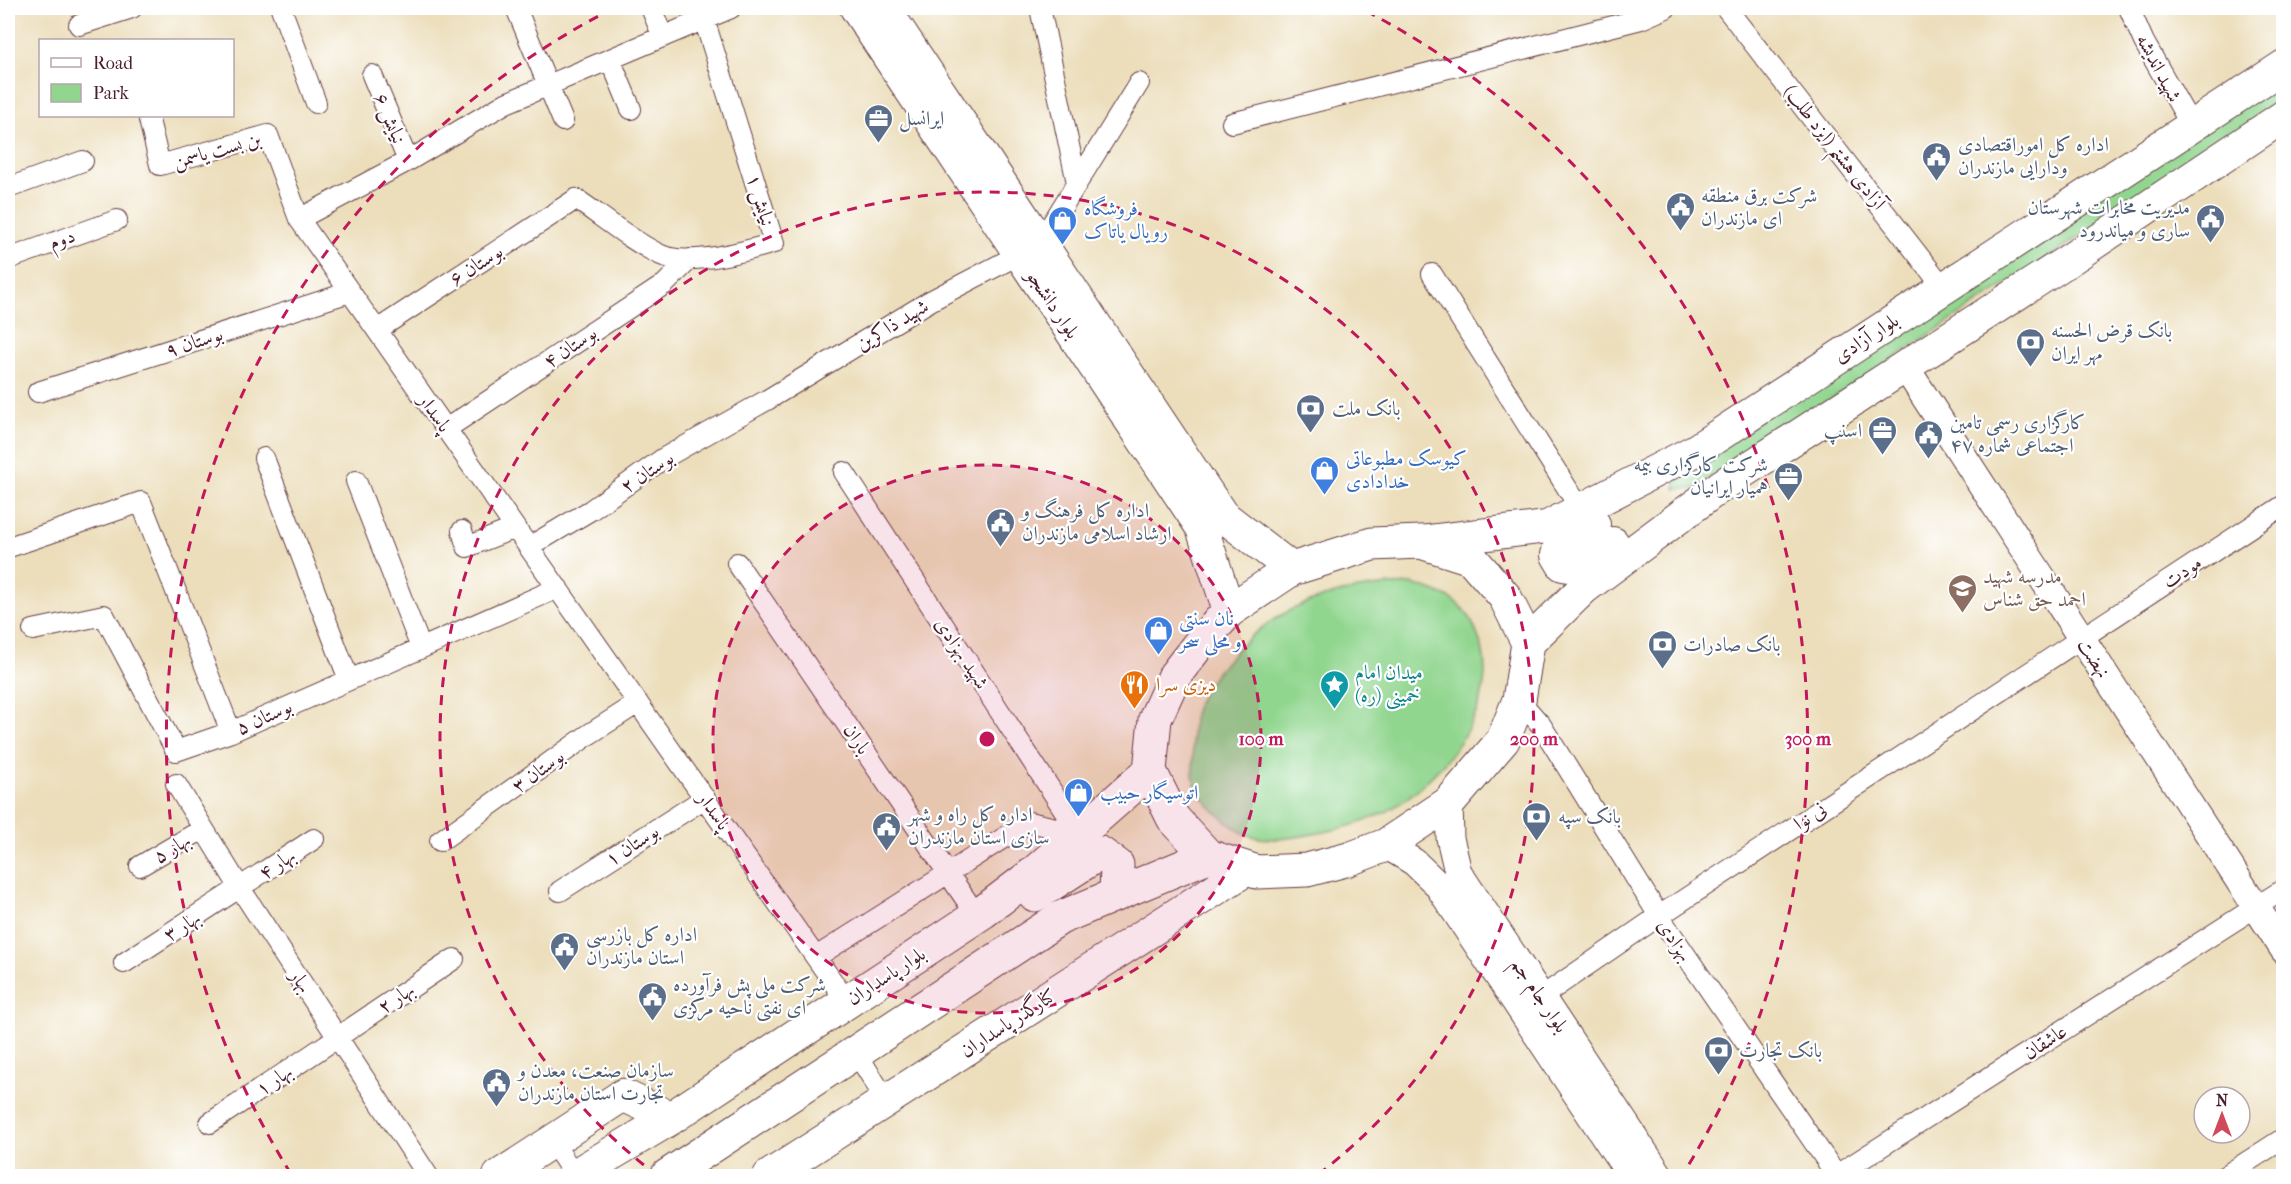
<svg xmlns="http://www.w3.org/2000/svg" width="2291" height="1184" viewBox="0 0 2291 1184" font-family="'IM FELL French Canon',Amiri,serif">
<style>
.green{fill:#91d68f;stroke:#6e7a5d;stroke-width:1.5}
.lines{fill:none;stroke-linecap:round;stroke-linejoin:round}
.street-casing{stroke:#623c41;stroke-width:22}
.secondary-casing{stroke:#623c41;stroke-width:29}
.primary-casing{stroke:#623c41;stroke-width:34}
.highway-casing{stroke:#623c41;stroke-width:35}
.street{stroke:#fff;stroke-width:20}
.secondary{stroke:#fff;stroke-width:27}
.primary{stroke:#fff;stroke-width:32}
.highway{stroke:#fff;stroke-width:33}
.ring{fill:none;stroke:#c2185b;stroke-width:3;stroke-dasharray:10 8}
.labels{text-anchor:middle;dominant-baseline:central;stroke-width:4.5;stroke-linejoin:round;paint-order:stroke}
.street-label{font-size:20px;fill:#4a1f2b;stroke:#fff}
.service-label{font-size:20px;fill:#4e5e75;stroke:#fff;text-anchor:start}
.shop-label{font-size:20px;fill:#366cbe;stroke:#fff;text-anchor:start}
.education-label{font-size:20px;fill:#785e54;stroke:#fff;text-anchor:start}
.culture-label{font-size:20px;fill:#0d838f;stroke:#fff;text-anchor:start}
.food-label{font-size:20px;fill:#c56008;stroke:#fff;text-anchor:start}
.centre{fill:#c2185b;stroke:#fff;stroke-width:3}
.ring-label{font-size:18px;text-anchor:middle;font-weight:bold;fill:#c2185b;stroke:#fff;stroke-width:4.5;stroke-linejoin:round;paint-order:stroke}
</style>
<rect width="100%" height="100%" fill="#fff"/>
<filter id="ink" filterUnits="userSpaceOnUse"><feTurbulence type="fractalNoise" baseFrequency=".0167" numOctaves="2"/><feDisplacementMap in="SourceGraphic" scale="12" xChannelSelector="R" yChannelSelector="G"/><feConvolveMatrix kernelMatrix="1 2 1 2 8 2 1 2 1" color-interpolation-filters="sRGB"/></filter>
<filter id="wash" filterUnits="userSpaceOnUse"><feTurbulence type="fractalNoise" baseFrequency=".008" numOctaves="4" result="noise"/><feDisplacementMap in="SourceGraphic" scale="24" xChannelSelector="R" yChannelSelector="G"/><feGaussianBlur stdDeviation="1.35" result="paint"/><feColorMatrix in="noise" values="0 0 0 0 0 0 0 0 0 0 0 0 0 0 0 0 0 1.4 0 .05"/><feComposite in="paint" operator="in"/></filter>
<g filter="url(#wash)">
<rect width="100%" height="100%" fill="#ecdebb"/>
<path class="green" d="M2283,71V104L1693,489H1675L1679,474Z
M1413,584C1426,589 1443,593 1454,601C1467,610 1472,621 1477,634C1505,697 1452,763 1405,800C1379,820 1339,830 1308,835C1281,840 1252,844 1230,824C1216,812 1202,801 1195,784C1192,776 1193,765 1193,757C1192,745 1192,732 1193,720C1199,683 1247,635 1278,617C1319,593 1366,585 1413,584Z"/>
</g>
<g filter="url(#ink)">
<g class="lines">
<defs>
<path id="street" d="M281,8L316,103
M516,8L563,121
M651,8L663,37
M1040,8L1077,183
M1726,8L1943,287
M2129,8L2144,42L2192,127
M79,25L132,8
M610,59L631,109
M372,75L408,161
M149,120L160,165L268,135L299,219L847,1002
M1232,123L1641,19L1666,8
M8,188L83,161
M299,219L408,161L506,103L731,8
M1040,243L1139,83
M8,259L117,220
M1432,274L1581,510
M377,330L576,199C603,217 631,241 661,255C687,267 747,251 774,243L704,19
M38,392L350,292
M446,429L665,284L690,259
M264,458L349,680
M844,472L1079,833
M356,481L421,648
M462,531L467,547L515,528
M9,547L141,502L231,732
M529,547L591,510L664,458L767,400L930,301L1020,254
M737,563L977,916
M33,630L104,615L176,751L231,732L558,588
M1519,700L1541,725L1659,916L1837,1176
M176,784L240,888L428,1176
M440,841L588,735L638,703
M140,866L203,829
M560,891L705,798
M816,957L1029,822L1079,833
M124,963L314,839
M1541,997L1659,916L2284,505
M856,1052L887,1102
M210,1123L454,959
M552,1141L575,1176
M1835,1176L2284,889
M2225,1176L2284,1138"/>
<path id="secondary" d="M1904,365L2284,950
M1449,803L1450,838L1458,872L1660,1176
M1386,845L1414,862L1437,884L1631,1176"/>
<path id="primary" d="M856,8L1202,528L1229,611
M884,8L1222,515L1292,569
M1594,524L1560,544L1557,555L1563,565L1575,567L1613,543
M1421,542L1547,527L1696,450L2284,66
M1528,643L1583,589L1721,486L2069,260L2284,116
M499,1176L623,1095L671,1118
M769,1176L1247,869"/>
<path id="highway" d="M1421,542L1471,558L1505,597L1528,643L1519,700L1503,740L1449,803L1386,845L1349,859L1307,870L1257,872L1208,856L1173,818L1150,771L1155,719L1175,675L1202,640L1229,611L1292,569L1372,544Z
M1035,895L1100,853L1117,865L1116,895
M574,1176L671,1118L983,912L1034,873L1150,771
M667,1176L1060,918L1208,856"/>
</defs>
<use href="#street" class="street-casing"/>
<use href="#secondary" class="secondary-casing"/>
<use href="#primary" class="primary-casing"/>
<use href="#highway" class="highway-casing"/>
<use href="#street" class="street"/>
<use href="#secondary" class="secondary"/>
<use href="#primary" class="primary"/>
<use href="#highway" class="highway"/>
</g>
</g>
<circle cx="987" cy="739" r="274" fill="#c2185b" fill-opacity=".12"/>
<g class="ring">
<circle cx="987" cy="739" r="274"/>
<path d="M658 1176A547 547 0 1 1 1316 1176"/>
<path d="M291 1174A821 821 0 0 1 608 11M1366 11A821 821 0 0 1 1683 1174"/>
</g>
<defs>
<symbol id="office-pin" viewBox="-11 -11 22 30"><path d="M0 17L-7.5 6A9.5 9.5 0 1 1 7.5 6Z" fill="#5c6f8a" stroke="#fff"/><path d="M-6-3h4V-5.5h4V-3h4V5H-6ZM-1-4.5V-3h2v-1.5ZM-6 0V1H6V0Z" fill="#fff"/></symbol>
<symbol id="civic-pin" viewBox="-11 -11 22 30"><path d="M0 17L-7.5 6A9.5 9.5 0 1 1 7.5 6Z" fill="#5c6f8a" stroke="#fff"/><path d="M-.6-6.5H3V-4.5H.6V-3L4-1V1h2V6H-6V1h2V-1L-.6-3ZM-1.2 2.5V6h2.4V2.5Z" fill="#fff"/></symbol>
<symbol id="shop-pin" viewBox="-11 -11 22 30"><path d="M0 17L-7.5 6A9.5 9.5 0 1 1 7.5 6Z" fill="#3f7fe0" stroke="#fff"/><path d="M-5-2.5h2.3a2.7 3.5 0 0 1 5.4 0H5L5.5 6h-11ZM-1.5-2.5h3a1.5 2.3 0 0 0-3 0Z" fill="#fff"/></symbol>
<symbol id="bank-pin" viewBox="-11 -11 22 30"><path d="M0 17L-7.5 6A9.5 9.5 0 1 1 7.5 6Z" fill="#5c6f8a" stroke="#fff"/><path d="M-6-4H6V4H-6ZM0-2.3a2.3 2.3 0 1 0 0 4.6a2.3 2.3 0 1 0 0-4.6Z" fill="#fff"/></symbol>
<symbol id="school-pin" viewBox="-11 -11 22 30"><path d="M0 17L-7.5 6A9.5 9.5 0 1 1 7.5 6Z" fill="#8d6e63" stroke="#fff"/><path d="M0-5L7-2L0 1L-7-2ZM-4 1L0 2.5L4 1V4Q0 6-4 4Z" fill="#fff"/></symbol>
<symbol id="restaurant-pin" viewBox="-11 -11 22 30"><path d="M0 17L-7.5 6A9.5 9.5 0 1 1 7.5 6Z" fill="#e8710a" stroke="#fff"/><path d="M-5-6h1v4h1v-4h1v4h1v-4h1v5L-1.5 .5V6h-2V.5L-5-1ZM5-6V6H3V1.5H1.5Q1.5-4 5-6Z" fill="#fff"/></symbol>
<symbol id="sight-pin" viewBox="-11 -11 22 30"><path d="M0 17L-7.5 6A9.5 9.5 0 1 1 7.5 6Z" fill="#0f9aa8" stroke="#fff"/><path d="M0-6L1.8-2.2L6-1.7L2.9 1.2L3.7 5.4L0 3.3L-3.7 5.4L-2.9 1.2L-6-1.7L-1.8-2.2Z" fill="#fff"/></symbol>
</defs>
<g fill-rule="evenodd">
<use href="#office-pin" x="862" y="102" width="33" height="45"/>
<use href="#civic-pin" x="1920" y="140" width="33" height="45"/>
<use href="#civic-pin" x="1664" y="190" width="33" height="45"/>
<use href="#civic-pin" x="2194" y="202" width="33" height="45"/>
<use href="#shop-pin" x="1046" y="204" width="33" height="45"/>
<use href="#bank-pin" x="2014" y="326" width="33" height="45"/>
<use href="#bank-pin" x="1294" y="392" width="33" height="45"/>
<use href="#office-pin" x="1866" y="414" width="33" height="45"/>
<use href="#civic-pin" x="1912" y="418" width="33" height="45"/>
<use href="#shop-pin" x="1308" y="454" width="33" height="45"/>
<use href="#office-pin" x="1772" y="460" width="33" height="45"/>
<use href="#civic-pin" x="984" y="506" width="33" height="45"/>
<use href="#school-pin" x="1946" y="572" width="33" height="45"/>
<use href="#shop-pin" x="1142" y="614" width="33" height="45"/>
<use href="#bank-pin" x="1646" y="628" width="33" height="45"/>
<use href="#restaurant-pin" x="1118" y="668" width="33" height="45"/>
<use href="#sight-pin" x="1318" y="668" width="33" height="45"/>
<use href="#shop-pin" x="1062" y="776" width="33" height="45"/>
<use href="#bank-pin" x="1520" y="800" width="33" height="45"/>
<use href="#civic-pin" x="870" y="810" width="33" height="45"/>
<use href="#civic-pin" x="548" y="930" width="33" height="45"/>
<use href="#civic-pin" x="636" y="980" width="33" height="45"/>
<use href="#bank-pin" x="1702" y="1034" width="33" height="45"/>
<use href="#civic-pin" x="480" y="1066" width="33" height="45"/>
</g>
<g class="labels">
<g class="street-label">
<text transform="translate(2159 68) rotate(62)">شهید اندیشه</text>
<text transform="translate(390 118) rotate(67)">نیایش ۶</text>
<text transform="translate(1835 147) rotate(52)">آزادی هشتم (ایزد طلب)</text>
<text transform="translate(217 150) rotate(-15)">بن بست یاسمن</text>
<text transform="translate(761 200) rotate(73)">نیایش ۱</text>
<text transform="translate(62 239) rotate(-19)">دوم</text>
<text transform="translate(476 265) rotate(-33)">بوستان ۶</text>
<text transform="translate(1053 304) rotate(56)">بلوار دانشجو</text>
<text transform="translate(892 325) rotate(-31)">شهید ذاکرین</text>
<text transform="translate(1866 338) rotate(-33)">بلوار آزادی</text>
<text transform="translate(194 342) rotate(-18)">بوستان ۹</text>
<text transform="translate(570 347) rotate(-34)">بوستان ۴</text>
<text transform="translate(435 413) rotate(55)">پاسدار</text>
<text transform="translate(647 472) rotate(-34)">بوستان ۲</text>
<text transform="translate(2182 572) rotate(-34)">مودت</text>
<text transform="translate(962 653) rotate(57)">شهید بهزادی</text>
<text transform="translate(2094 658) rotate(57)">نهضت</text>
<text transform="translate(264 717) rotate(-24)">بوستان ۵</text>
<text transform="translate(857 739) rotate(56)">باران</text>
<text transform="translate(538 771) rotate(-36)">بوستان ۳</text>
<text transform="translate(714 811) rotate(55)">پاسدار</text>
<text transform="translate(1810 816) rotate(-33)">نی نوا</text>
<text transform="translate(632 845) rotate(-33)">بوستان ۱</text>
<text transform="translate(172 848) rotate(-31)">بهار ۵</text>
<text transform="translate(277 864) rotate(-34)">بهار ۴</text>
<text transform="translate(182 926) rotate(-33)">بهار ۳</text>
<text transform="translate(1675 940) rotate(56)">بهزادی</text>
<text transform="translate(886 976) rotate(-33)">بلوار پاسداران</text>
<text transform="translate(301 981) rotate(56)">بهار</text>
<text transform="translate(1540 995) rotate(56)">بلوار جام جم</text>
<text transform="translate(396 998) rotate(-34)">بهار ۲</text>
<text transform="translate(1008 1023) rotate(-33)">کنارگذر پاسداران</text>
<text transform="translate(2045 1042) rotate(-33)">عاشقان</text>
<text transform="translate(274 1080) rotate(-34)">بهار ۱</text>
</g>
<g class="service-label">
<text x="899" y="118">ایرانسل</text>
<text x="1958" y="144">اداره کل اموراقتصادی<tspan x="1958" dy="23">ودارایی مازندران</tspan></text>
<text x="1701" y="195">شرکت برق منطقه<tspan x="1701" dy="23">ای مازندران</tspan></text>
<text x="2190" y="207" text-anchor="end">مدیریت مخابرات شهرستان<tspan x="2190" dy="23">ساری و میاندرود</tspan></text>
<text x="2051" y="330">بانک قرض الحسنه<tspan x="2051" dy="23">مهر ایران</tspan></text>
<text x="1332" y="408">بانک ملت</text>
<text x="1950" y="422">کارگزاری رسمی تامین<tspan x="1950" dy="23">اجتماعی شماره ۴۷</tspan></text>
<text x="1862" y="430" text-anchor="end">اسنپ</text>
<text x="1768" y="464" text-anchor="end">شرکت کارگزاری بیمه<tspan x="1768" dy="23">همیار ایرانیان</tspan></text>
<text x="1022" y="510">اداره کل فرهنگ و<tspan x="1022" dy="23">ارشاد اسلامی مازندران</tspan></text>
<text x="1683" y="644">بانک صادرات</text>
<text x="908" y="814">اداره کل راه و شهر<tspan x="908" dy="23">سازی استان مازندران</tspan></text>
<text x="1558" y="816">بانک سپه</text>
<text x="586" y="934">اداره کل بازرسی<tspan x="586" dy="23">استان مازندران</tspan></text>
<text x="673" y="984">شرکت ملی پش فرآورده<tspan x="673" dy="23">ای نفتی ناحیه مرکزی</tspan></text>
<text x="1739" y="1050">بانک تجارت</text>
<text x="518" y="1070">سازمان صنعت، معدن و<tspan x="518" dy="23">تجارت استان مازندران</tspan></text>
</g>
<g class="shop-label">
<text x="1084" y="208">فروشگاه<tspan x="1084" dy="23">رویال یاتاک</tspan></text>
<text x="1346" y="458">کیوسک مطبوعاتی<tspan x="1346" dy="23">خدادادی</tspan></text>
<text x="1179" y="618">نان سنتی<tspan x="1179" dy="23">و محلی سحر</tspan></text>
<text x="1100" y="792">اتوسیگار حبیب</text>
</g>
<g class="education-label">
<text x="1983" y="576">مدرسه شهید<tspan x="1983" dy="23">احمد حق شناس</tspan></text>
</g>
<g class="culture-label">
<text x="1355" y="672">میدان امام<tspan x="1355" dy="23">خمینی (ره)</tspan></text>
</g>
<g class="food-label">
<text x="1156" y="684">دیزی سرا</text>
</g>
</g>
<circle cx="987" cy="739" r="9" class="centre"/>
<g class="ring-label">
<text x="1261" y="745">100 m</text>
<text x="1534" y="745">200 m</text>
<text x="1808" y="745">300 m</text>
</g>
<rect width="2291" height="1184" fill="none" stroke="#fff" stroke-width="30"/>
<rect x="39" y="39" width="195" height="78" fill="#ffffff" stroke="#b7a5aa" stroke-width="1.5"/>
<rect x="51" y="58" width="30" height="9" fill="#ffffff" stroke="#b7a5aa" stroke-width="1.5"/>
<text x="93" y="69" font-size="18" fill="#4a1f2b">Road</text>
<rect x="51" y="84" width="30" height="18" fill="#91d68f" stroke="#b7a5aa" stroke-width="1.5"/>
<text x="93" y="99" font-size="18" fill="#4a1f2b">Park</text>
<g transform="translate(2222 1115)"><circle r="28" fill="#ffffff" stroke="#b7a5aa" stroke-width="1.5"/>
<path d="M0-4.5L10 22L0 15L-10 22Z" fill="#d1495b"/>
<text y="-9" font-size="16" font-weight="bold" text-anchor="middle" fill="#4a1f2b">N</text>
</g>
</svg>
